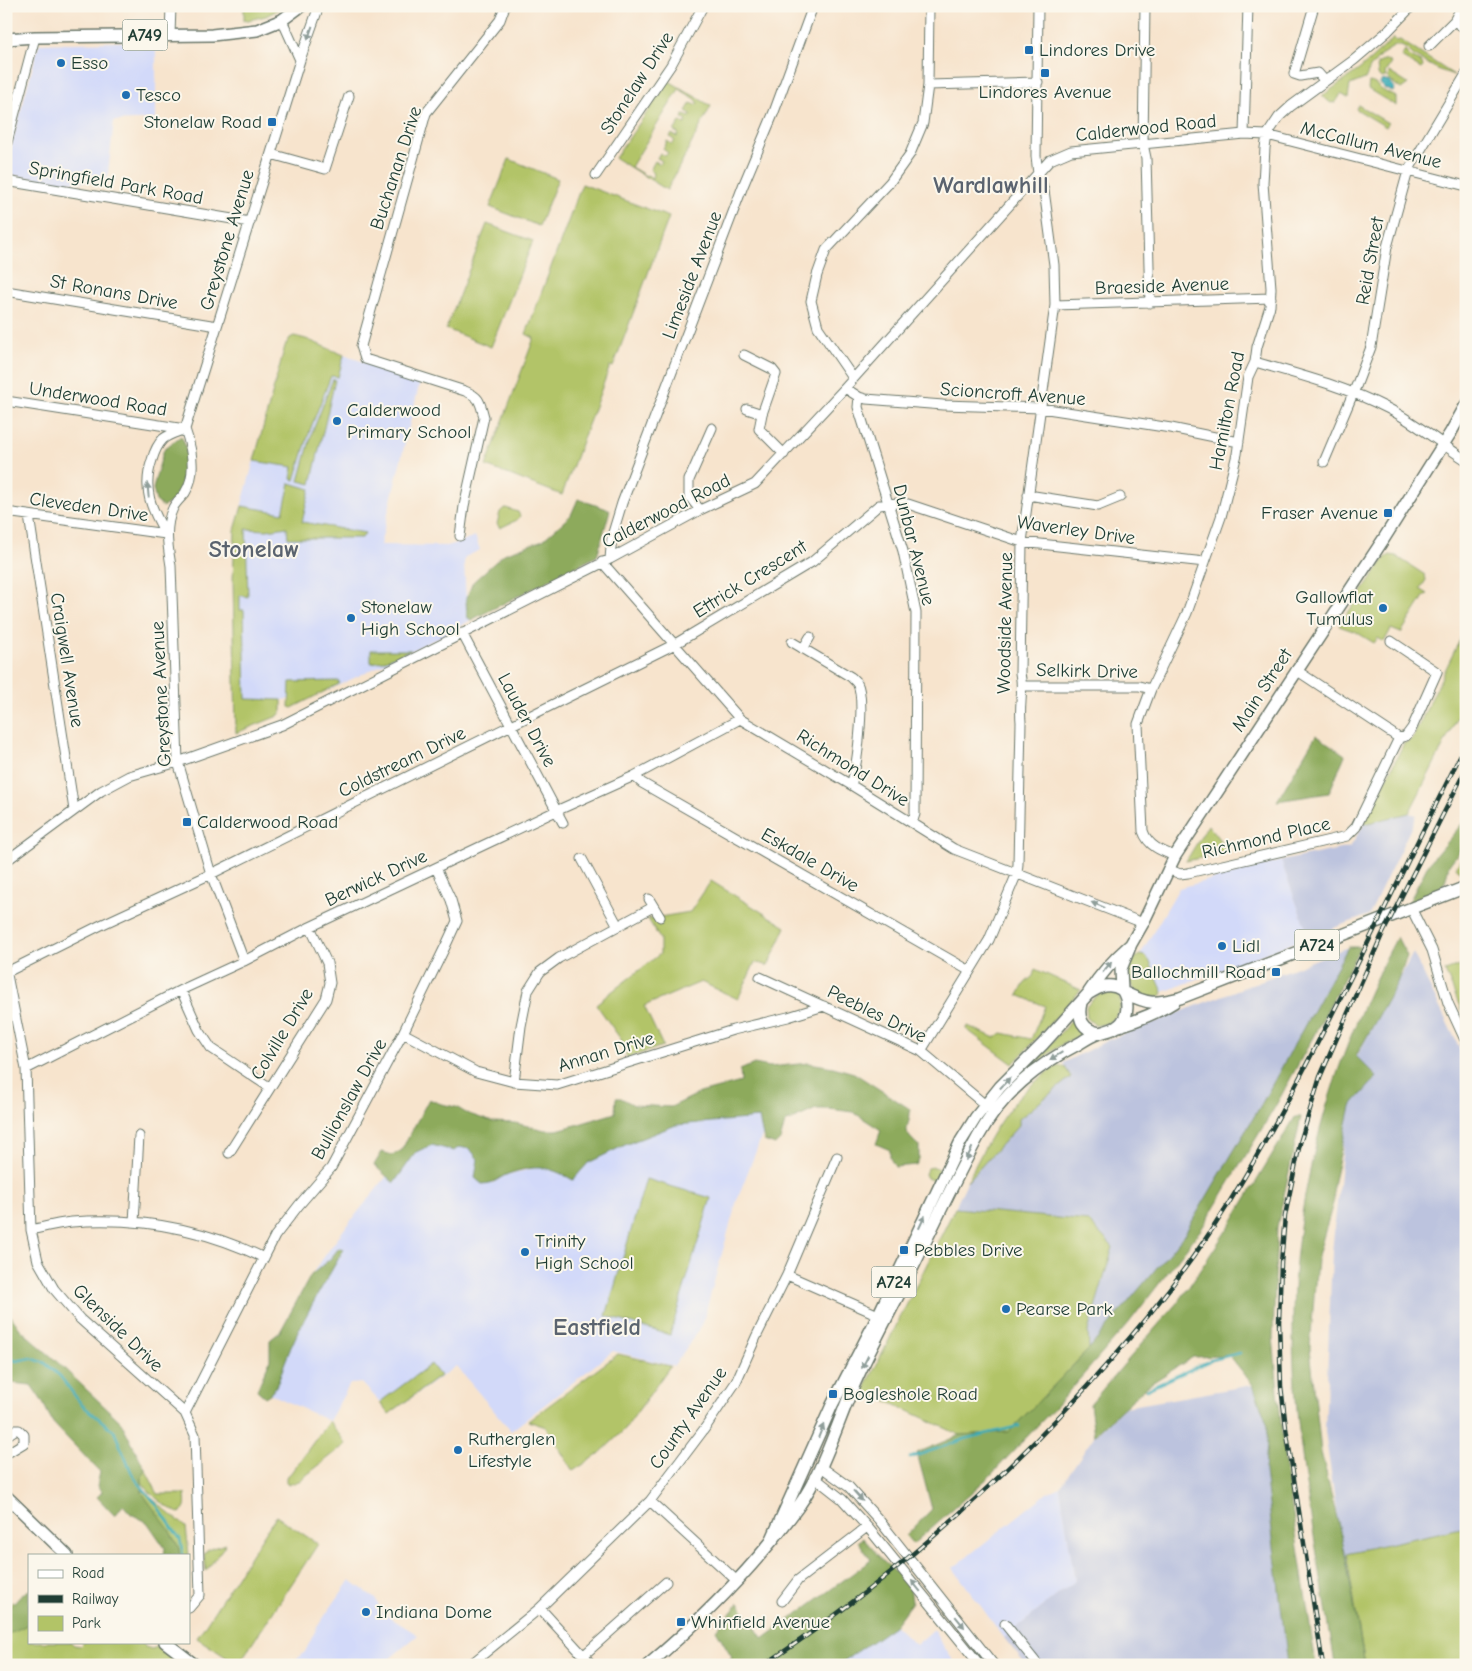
<svg xmlns="http://www.w3.org/2000/svg" width="1472" height="1671" viewBox="0 0 1472 1671" font-family="'Comic Neue',sans-serif">
<style>
.built{fill:#d2d9f9}
.industrial{fill:#bcc3de}
.green{fill:#b2c467;stroke:#68804e;fill-rule:evenodd}
.forest{fill:#8daa5c;stroke:#567448}
.water{fill:#3bacb7;stroke:#2d7476}
.lines{fill:none;stroke-linecap:round;stroke-linejoin:round}
.stream{stroke:#3bacb7;stroke-width:2.5}
.minor-casing{stroke:#6b776a;stroke-width:11}
.major-casing{stroke:#6b776a;stroke-width:14}
.minor{stroke:#fff;stroke-width:9}
.major{stroke:#fff;stroke-width:11}
.rail-casing{stroke:#1f3d34;stroke-width:4.5}
.rail{stroke:#fbf7ec;stroke-width:2.5;stroke-dasharray:8;stroke-linecap:butt}
.oneway{fill:#8f9e9a}
.poi-dot{fill:#1f6fb2;stroke:#fbf7ec;stroke-width:2}
.labels{text-anchor:middle;dominant-baseline:central;stroke-width:4;stroke-linejoin:round;paint-order:stroke}
.shield{fill:#fbf7ec;stroke:#61756b;stroke-width:1}
.shield-label{font-size:18px;font-weight:bold;fill:#1f3d34}
.poi-label{font-size:19px;fill:#1f3d34;stroke:#fbf7ec;text-anchor:start}
.street-label{font-size:19px;fill:#1f3d34;stroke:#fbf7ec}
.district-label{font-size:24px;font-weight:bold;fill:#5a636f;stroke:#fbf7ec}
</style>
<rect width="100%" height="100%" fill="#fbf7ec"/>
<filter id="ink" filterUnits="userSpaceOnUse"><feTurbulence type="fractalNoise" baseFrequency=".02" numOctaves="2"/><feDisplacementMap in="SourceGraphic" scale="10" xChannelSelector="R" yChannelSelector="G"/><feConvolveMatrix kernelMatrix="1 2 1 2 8 2 1 2 1" color-interpolation-filters="sRGB"/></filter>
<filter id="wash" filterUnits="userSpaceOnUse"><feTurbulence type="fractalNoise" baseFrequency=".0096" numOctaves="4" result="noise"/><feDisplacementMap in="SourceGraphic" scale="20" xChannelSelector="R" yChannelSelector="G"/><feGaussianBlur stdDeviation="1.12" result="paint"/><feColorMatrix in="noise" values="0 0 0 0 0 0 0 0 0 0 0 0 0 0 0 0 0 1.4 0 .05"/><feComposite in="paint" operator="in"/></filter>
<g filter="url(#wash)">
<rect width="100%" height="100%" fill="#f7e4cd"/>
<path class="built" d="M156,41V119L114,121L107,182H58L6,174V165L39,44Z
M294,336L306,339L347,356L420,382L380,545L447,546L458,543L475,536L480,550L465,557L464,563L467,617L471,620L440,637L329,690L297,698L282,700L281,706L236,725L233,580L235,530L285,346L290,338Z
M1281,861L1309,937L1163,992L1149,960L1140,955L1179,888Z
M760,1117L763,1133L737,1200L702,1325L674,1366L613,1351L511,1431L456,1366L389,1414L380,1402L362,1383L350,1384L329,1421L271,1394L265,1397L257,1390L270,1360V1340L280,1332L311,1275L345,1228L387,1176L394,1183L416,1152L432,1145L454,1151L459,1147L470,1149L478,1159L475,1178L493,1183L506,1175L539,1167L556,1170L572,1180L588,1163L627,1144L676,1125Z
M1060,1487L1075,1581L1004,1638L953,1568L1047,1493Z
M350,1580L376,1599L381,1612L418,1635L382,1665H290L305,1652L317,1627Z
M892,1623L916,1645L933,1630L956,1665H838Z"/>
<path class="industrial" d="M1409,813L1417,815L1369,915L1309,937L1281,861L1350,847L1364,824Z
M1348,947L1261,1105L1184,1235L1089,1349L1088,1331L1113,1247L1088,1221L955,1208L967,1182L1019,1125L1018,1119L1071,1077L1063,1063L1108,1040Z
M1413,953L1466,1061V1665H1358L1325,1431L1332,1252L1351,1067Z
M1253,1385L1268,1426L1265,1471L1288,1665H1026L1004,1638L1075,1581L1060,1487L1095,1435L1125,1407Z"/>
<path class="green" d="M244,6H285L266,16L244,21Z
M1394,38L1396,41L1400,40L1454,75L1439,70L1414,56L1407,49L1401,46H1395L1382,54L1370,68L1365,79L1350,85L1348,98L1341,94L1336,102L1331,103L1322,96L1360,69Z
M1405,51L1409,56L1422,63L1423,67L1421,69L1401,57Z
M1385,60L1391,63L1385,73L1386,77L1381,78L1378,75L1377,64Z
M1389,72L1408,84L1401,89L1388,79Z
M669,81L711,106L667,190L615,158ZM679,89L694,98L698,102L696,105L691,103L686,111L691,114L690,117L684,115L682,118L687,121L685,124L680,122L674,131L679,134L677,137L672,134L670,137L675,141L672,144L667,141L663,149L668,153L665,156L660,153L657,158L662,161L660,164L655,161L650,170L654,173L652,178L647,175L646,176L631,167Z
M1369,82C1377,83 1377,87 1384,91C1388,94 1392,94 1396,97V106L1368,89Z
M1358,105L1388,123L1386,127L1356,109Z
M509,159L558,179L539,226L490,207Z
M582,184L669,217L613,367L610,366L562,495L486,466L534,338L526,334Z
M487,224L533,241L491,347L446,329Z
M294,336L306,339L344,355L338,377L331,376L310,430L295,480L291,479L293,467L254,461L285,346L290,338Z
M333,379L335,380L311,484L299,481L312,433Z
M290,483L310,489L302,522L365,533L362,538H288L287,527L267,530L246,529L248,597L240,595V610H244L246,699L282,700V711L278,716L236,733L233,580L235,530L242,506L283,513Z
M506,508L518,512L520,516L517,520L500,528L497,524L500,512L503,509Z
M1390,555L1396,556L1425,575L1426,580L1420,589L1428,594L1425,595L1401,633L1391,629L1384,642L1378,638L1374,643L1356,632L1339,626L1385,558Z
M1465,629L1466,701L1409,813L1364,824L1404,743L1408,742L1413,737Z
M371,650H411L383,661L371,663Z
M339,681V684L292,708L289,707L290,682Z
M1208,825L1229,852L1186,861Z
M1466,851V871L1460,872L1456,867Z
M711,881L786,927L768,966L755,962L738,999L701,982L644,1006L663,1046L627,1058L622,1041L596,1004L660,954V939L648,919L690,912Z
M1140,955L1145,956L1149,960L1163,992L1161,997C1155,997 1146,998 1141,995C1126,988 1123,962 1140,955Z
M1466,964V1021L1445,971Z
M1035,969L1081,990L1013,1064L966,1029L968,1026L995,1038L1002,1033L1031,1039L1045,1006L1018,995L1025,983L1033,976Z
M1104,991C1132,989 1122,1027 1095,1025L1087,1018L1086,1007L1093,999Z
M1075,1017L1077,1025L1085,1032L1058,1047L1022,1074Z
M1058,1066L1065,1067L1071,1077L1019,1119V1125L967,1182C986,1144 1005,1105 1039,1079C1045,1074 1051,1069 1058,1066Z
M932,1166L939,1169L934,1181L927,1178L925,1174L927,1169Z
M646,1179L711,1198L670,1335L606,1316Z
M955,1208L1088,1221L1113,1247L1088,1331L1089,1349L1009,1432L960,1435L872,1394L861,1396Z
M618,1354L670,1366L625,1429L598,1455L573,1471L546,1427L528,1421Z
M431,1364L440,1376L389,1414L380,1402Z
M329,1421L346,1444L299,1481L288,1485L286,1482V1477L290,1474Z
M145,1469L158,1494H185C185,1502 188,1510 179,1513C171,1511 144,1490 142,1481C141,1477 143,1473 145,1469Z
M142,1490L186,1527L189,1555H180L178,1546L142,1493Z
M276,1516L318,1544L238,1665L197,1638Z
M1466,1527V1665H1365L1346,1553Z
M226,1544L206,1571L204,1554C209,1547 218,1547 226,1544Z
M12,1602L29,1613V1642H71L74,1645L80,1646L84,1642H142L145,1647L152,1649L158,1646L181,1665H6V1606Z"/>
<path class="forest" d="M181,436C192,453 186,485 173,500C171,503 166,505 163,507L156,501L153,489L157,473L164,449Z
M578,499L610,510L597,556L471,620L467,617L466,599L473,582L504,554L543,540L571,515Z
M1316,735L1345,755L1329,793L1277,801Z
M1466,819V842L1449,865L1445,882L1434,896L1409,902L1429,863Z
M1397,937L1407,956L1397,983L1356,1056L1377,1077L1351,1106L1333,1185L1334,1200L1317,1259L1310,1348L1321,1452L1342,1539L1365,1665H1335C1319,1556 1294,1446 1293,1335C1291,1199 1332,1057 1397,937Z
M1348,947H1360L1319,1026L1275,1107L1202,1228L1128,1324L1056,1406L990,1476L913,1544L906,1536L932,1509L917,1453L960,1435L1009,1432L1089,1349L1184,1235L1261,1105Z
M809,1063L833,1067L854,1073L910,1109C911,1129 898,1128 919,1146V1159L916,1165L895,1167L890,1158V1150L876,1144L881,1130L853,1112L829,1109H816L785,1123L780,1140L775,1145L764,1141L759,1118L676,1125L627,1144L588,1163L573,1180C547,1165 535,1165 508,1174C496,1179 497,1183 482,1184L475,1178L478,1159L470,1149L459,1147L454,1151L432,1145L416,1152L394,1183L374,1165L382,1152L392,1155L401,1151L429,1099L441,1104L456,1107L466,1113L493,1122L515,1123L545,1130H557L576,1125L615,1113L616,1098H621L634,1105L671,1107L700,1093L741,1082L740,1070L754,1064L770,1067Z
M1295,1117H1301L1277,1227L1273,1337L1284,1456L1316,1665H1288L1265,1471L1268,1426L1253,1385L1230,1356L1193,1357L1147,1386L1094,1435L1090,1404L1182,1297L1234,1219Z
M339,1248L344,1249C323,1286 300,1322 285,1362C280,1375 278,1391 265,1397L257,1390L270,1360V1340L280,1332L311,1275L330,1259Z
M6,1309L20,1329L54,1359L121,1422L145,1469L142,1476V1493L168,1528L178,1546L180,1555H164L165,1548L147,1522L131,1514L123,1505L115,1516L97,1497L102,1492L97,1486L100,1472L53,1423L42,1401L31,1385L11,1383L6,1381Z
M863,1538L884,1562L910,1585L912,1602L894,1626L838,1665H723L732,1657L716,1630L739,1603L763,1639L871,1560L858,1541Z
M29,1590V1624L6,1635V1609C15,1606 17,1596 29,1590Z"/>
<path class="water" d="M1382,80L1390,82L1395,88L1393,92L1385,89L1380,84Z"/>
<g class="lines">
<path class="stream" d="M6,1355L16,1361L31,1358L45,1363L60,1376L82,1405L114,1431L133,1476L156,1504L180,1539L183,1555
M1146,1390L1211,1360L1240,1353
M910,1458L968,1438L1019,1426"/>
</g>
</g>
<g filter="url(#ink)">
<g class="lines">
<defs>
<path id="minor" d="M1145,6L1143,144L1146,158L1150,303
M1314,6L1294,74L1300,76L1318,73L1324,80
M282,20L300,60
M1454,21L1466,29
M170,35L171,6
M1429,46L1454,21L1462,6
M928,85L1038,82
M1244,134L1248,6
M6,146L35,37
M271,154L325,169L349,96
M596,175L671,65L703,6
M6,181L250,222
M6,291L217,326
M1055,305L1271,298
M744,355L772,369L776,374L762,414L759,429L784,454
M1255,362C1301,375 1346,387 1389,409C1416,423 1440,443 1466,460
M853,378L818,327L811,301L817,275L826,250L890,182L910,154L923,123L928,85L929,6
M845,388L859,397L866,399L943,405L1041,408L1171,428L1239,442
M859,397L858,407L903,551L916,613L915,814L912,823
M6,401L185,429
M747,409L762,414
M1324,462L1357,384L1371,347L1387,247L1408,171L1466,74
M1028,495L1098,506L1120,497
M700,510L689,496V480L712,428
M6,512L166,534
M29,516L74,810
M166,534C151,509 142,489 152,460C154,453 158,444 163,439C169,434 178,432 185,429
M460,536L464,506L484,417C480,402 480,397 465,391L365,359L361,346L426,113L500,20L505,6
M610,559L612,536L622,503L743,186L774,112L813,6
M602,562L740,719L851,785L954,849L1143,923
M462,633L563,823
M1391,641L1437,672L1412,728L1406,736L1399,738
M792,642L851,677C853,679 855,681 857,683C866,698 857,768 851,785
M803,649L810,637
M1023,686H1139L1151,689
M634,776L642,783L970,971
M1175,856C1161,851 1148,846 1143,831L1138,724L1151,689L1187,613L1221,517L1237,454L1248,377L1255,362L1257,347L1270,306L1271,288L1263,183L1265,148L1267,135L1279,117L1291,106L1354,60L1388,31L1412,6
M582,859L618,926
M6,861L101,791L129,776L178,762L282,725L610,559L700,510L755,484L845,388L1050,160L1071,151L1244,134L1267,135L1466,186
M1168,869L1180,874L1188,873L1347,836L1356,827L1399,738L1296,670
M649,899L660,917
M1411,908L1432,950L1448,1003L1466,1042
M244,961L211,874L178,762L171,566C168,547 164,527 173,508C175,503 181,498 185,493C197,474 192,449 185,429L300,60L319,6
M6,970L26,1069L31,1230L38,1261L54,1289L80,1319L185,1413L195,1435L200,1595L189,1608
M7,972L103,924L211,874L675,644L812,562L879,505L898,503L908,504L1022,542L1205,562
M760,977L921,1051L990,1109
M181,990L199,1030L211,1048L269,1087
M403,1033L476,1072L514,1082L557,1085L733,1030L788,1017L824,1006
M921,1051L989,940L1017,873L1018,864L1021,722C1019,703 1024,691 1020,673L1022,542L1055,305L1054,265L1044,190L1038,174L1036,156L1038,6
M26,1069L181,990L244,961L310,927L556,811L634,776L740,719
M514,1082L521,1026L528,991L540,972L559,958L653,907
M229,1153L326,999L330,983L327,963L310,927
M134,1222L139,1136
M31,1230C44,1227 59,1223 72,1222C139,1217 204,1229 264,1258
M787,1275L883,1317
M185,1413L275,1236L299,1205L331,1168L403,1033L446,945L457,921L451,900L436,868
M6,1436L15,1430H19L24,1435V1443L9,1452L6,1450
M820,1466L849,1487L879,1520L994,1665
M814,1477L842,1499L870,1530L980,1665
M650,1501L737,1581
M782,1601L798,1580L867,1527
M540,1608L592,1665
M1005,1624L1038,1665
M584,1655L666,1582
M470,1665L540,1608L650,1501L705,1428L736,1382L756,1337L787,1275L837,1157"/>
<path id="major" d="M6,39L35,37L212,35L257,30L282,20L301,6
M1122,990L1121,969L1131,944L1143,923L1175,856L1383,540L1451,432L1466,405
M1089,992C1100,975 1113,960 1129,946
M1125,993C1150,1005 1154,1004 1180,998L1466,887
M1081,1003C1077,1019 1083,1030 1099,1033
M1119,1026C1139,1020 1157,1013 1174,1002
M6,1496L67,1555
M165,1642L195,1665
M648,1665C704,1618 755,1566 798,1507C825,1469 838,1420 857,1378C874,1341 894,1304 913,1267C934,1224 955,1179 978,1137C1002,1093 1037,1065 1080,1043C1086,1039 1093,1035 1099,1033C1106,1031 1114,1030 1119,1025C1129,1017 1129,1000 1122,990C1110,982 1100,986 1088,994L1043,1044L1000,1087L976,1117L961,1141L878,1316L832,1405L772,1539"/>
</defs>
<use href="#minor" class="minor-casing"/>
<use href="#major" class="major-casing"/>
<use href="#minor" class="minor"/>
<use href="#major" class="major"/>
<defs>
<path id="rail" d="M764,1665C892,1580 1008,1477 1109,1362C1152,1313 1193,1261 1227,1206C1275,1129 1315,1048 1356,967C1392,893 1429,818 1466,744
M1323,1665L1286,1428L1281,1386L1279,1322L1281,1263L1285,1216L1300,1143L1320,1077L1381,937L1466,769"/>
</defs>
<use href="#rail" class="rail-casing"/>
<use href="#rail" class="rail"/>
</g>
<defs><path id="oneway-solid" d="M-6-.8H1V-3.2L6.5 0L1 3.2V.8H-6Z" transform="scale(1.25)"/></defs>
<g class="oneway">
<use href="#oneway-solid" transform="translate(310 33) rotate(109)"/>
<use href="#oneway-solid" transform="translate(148 490) rotate(-95)"/>
<use href="#oneway-solid" transform="translate(1098 905) rotate(-158)"/>
<use href="#oneway-solid" transform="translate(1107 967) rotate(-50)"/>
<use href="#oneway-solid" transform="translate(1056 1056) rotate(149)"/>
<use href="#oneway-solid" transform="translate(1005 1083) rotate(-47)"/>
<use href="#oneway-solid" transform="translate(969 1154) rotate(117)"/>
<use href="#oneway-solid" transform="translate(922 1222) rotate(-65)"/>
<use href="#oneway-solid" transform="translate(865 1362) rotate(117)"/>
<use href="#oneway-solid" transform="translate(821 1431) rotate(-68)"/>
<use href="#oneway-solid" transform="translate(858 1496) rotate(48)"/>
<use href="#oneway-solid" transform="translate(916 1586) rotate(-129)"/>
<use href="#oneway-solid" transform="translate(960 1622) rotate(51)"/>
</g>
</g>
<g class="poi-dot">
<rect x="1024" y="45" width="10" height="10" rx="2.5"/>
<circle cx="61" cy="63" r="5"/>
<rect x="1040" y="68" width="10" height="10" rx="2.5"/>
<circle cx="126" cy="95" r="5"/>
<rect x="267" y="117" width="10" height="10" rx="2.5"/>
<circle cx="337" cy="421" r="5"/>
<rect x="1383" y="508" width="10" height="10" rx="2.5"/>
<circle cx="1383" cy="608" r="5"/>
<circle cx="351" cy="618" r="5"/>
<rect x="182" y="817" width="10" height="10" rx="2.5"/>
<circle cx="1222" cy="946" r="5"/>
<rect x="1271" y="967" width="10" height="10" rx="2.5"/>
<rect x="899" y="1245" width="10" height="10" rx="2.5"/>
<circle cx="525" cy="1252" r="5"/>
<circle cx="1006" cy="1309" r="5"/>
<rect x="828" y="1389" width="10" height="10" rx="2.5"/>
<circle cx="458" cy="1450" r="5"/>
<circle cx="366" cy="1612" r="5"/>
<rect x="676" y="1617" width="10" height="10" rx="2.5"/>
</g>
<g class="labels">
<g class="shield">
<rect x="122.5" y="19.5" width="45" height="31" rx="4"/>
<rect x="1294.5" y="929.5" width="45" height="31" rx="4"/>
<rect x="871.5" y="1266.5" width="45" height="31" rx="4"/>
</g>
<g class="shield-label">
<text x="145" y="35">A749</text>
<text x="1317" y="945">A724</text>
<text x="894" y="1282">A724</text>
</g>
<g class="poi-label">
<text x="1039" y="50">Lindores Drive</text>
<text x="71" y="63">Esso</text>
<text x="1045" y="92" text-anchor="middle">Lindores Avenue</text>
<text x="136" y="95">Tesco</text>
<text x="262" y="122" text-anchor="end">Stonelaw Road</text>
<text x="347" y="410">Calderwood<tspan x="347" dy="22">Primary School</tspan></text>
<text x="1378" y="513" text-anchor="end">Fraser Avenue</text>
<text x="1373" y="597" text-anchor="end">Gallowflat<tspan x="1373" dy="22">Tumulus</tspan></text>
<text x="361" y="607">Stonelaw<tspan x="361" dy="22">High School</tspan></text>
<text x="197" y="822">Calderwood Road</text>
<text x="1232" y="946">Lidl</text>
<text x="1266" y="972" text-anchor="end">Ballochmill Road</text>
<text x="535" y="1241">Trinity<tspan x="535" dy="22">High School</tspan></text>
<text x="914" y="1250">Pebbles Drive</text>
<text x="1016" y="1309">Pearse Park</text>
<text x="843" y="1394">Bogleshole Road</text>
<text x="468" y="1439">Rutherglen<tspan x="468" dy="22">Lifestyle</tspan></text>
<text x="376" y="1612">Indiana Dome</text>
<text x="691" y="1622">Whinfield Avenue</text>
</g>
<g class="street-label">
<text transform="translate(637 83) rotate(-57)">Stonelaw Drive</text>
<text transform="translate(1146 128) rotate(-6)">Calderwood Road</text>
<text transform="translate(1371 145) rotate(14)">McCallum Avenue</text>
<text transform="translate(396 168) rotate(-72)">Buchanan Drive</text>
<text transform="translate(116 183) rotate(10)">Springfield Park Road</text>
<text transform="translate(227 240) rotate(-73)">Greystone Avenue</text>
<text transform="translate(1370 261) rotate(-80)">Reid Street</text>
<text transform="translate(692 275) rotate(-69)">Limeside Avenue</text>
<text transform="translate(1162 286) rotate(-2)">Braeside Avenue</text>
<text transform="translate(114 292) rotate(10)">St Ronans Drive</text>
<text transform="translate(1013 394) rotate(4)">Scioncroft Avenue</text>
<text transform="translate(98 399) rotate(9)">Underwood Road</text>
<text transform="translate(1227 411) rotate(-79)">Hamilton Road</text>
<text transform="translate(89 507) rotate(8)">Cleveden Drive</text>
<text transform="translate(666 511) rotate(-27)">Calderwood Road</text>
<text transform="translate(1076 530) rotate(8)">Waverley Drive</text>
<text transform="translate(914 545) rotate(76)">Dunbar Avenue</text>
<text transform="translate(750 579) rotate(-32)">Ettrick Crescent</text>
<text transform="translate(1005 623) rotate(-89)">Woodside Avenue</text>
<text transform="translate(67 660) rotate(81)">Craigwell Avenue</text>
<text transform="translate(1087 671) rotate(1)">Selkirk Drive</text>
<text transform="translate(1262 690) rotate(-57)">Main Street</text>
<text transform="translate(161 694) rotate(-93)">Greystone Avenue</text>
<text transform="translate(527 720) rotate(62)">Lauder Drive</text>
<text transform="translate(402 762) rotate(-26)">Coldstream Drive</text>
<text transform="translate(853 768) rotate(32)">Richmond Drive</text>
<text transform="translate(1266 838) rotate(-13)">Richmond Place</text>
<text transform="translate(810 860) rotate(30)">Eskdale Drive</text>
<text transform="translate(376 878) rotate(-25)">Berwick Drive</text>
<text transform="translate(877 1014) rotate(26)">Peebles Drive</text>
<text transform="translate(282 1034) rotate(-59)">Colville Drive</text>
<text transform="translate(606 1052) rotate(-17)">Annan Drive</text>
<text transform="translate(349 1099) rotate(-61)">Bullionslaw Drive</text>
<text transform="translate(118 1328) rotate(44)">Glenside Drive</text>
<text transform="translate(688 1418) rotate(-55)">County Avenue</text>
</g>
<g class="district-label">
<text x="991" y="185">Wardlawhill</text>
<text x="254" y="549">Stonelaw</text>
<text x="597" y="1327">Eastfield</text>
</g>
</g>
<rect width="1472" height="1671" fill="none" stroke="#fbf7ec" stroke-width="25"/>
<rect x="28" y="1554" width="162" height="90" fill="#fbf7ec" stroke="#a3ada2"/>
<rect x="38" y="1570" width="25" height="8" fill="#ffffff" stroke="#a3ada2"/>
<text x="72" y="1578" font-size="15" fill="#1f3d34">Road</text>
<rect x="38" y="1595" width="25" height="8" fill="#1f3d34" stroke="#a3ada2"/>
<text x="72" y="1604" font-size="15" fill="#1f3d34">Railway</text>
<rect x="38" y="1616" width="25" height="15" fill="#b2c467" stroke="#a3ada2"/>
<text x="72" y="1628" font-size="15" fill="#1f3d34">Park</text>
</svg>
